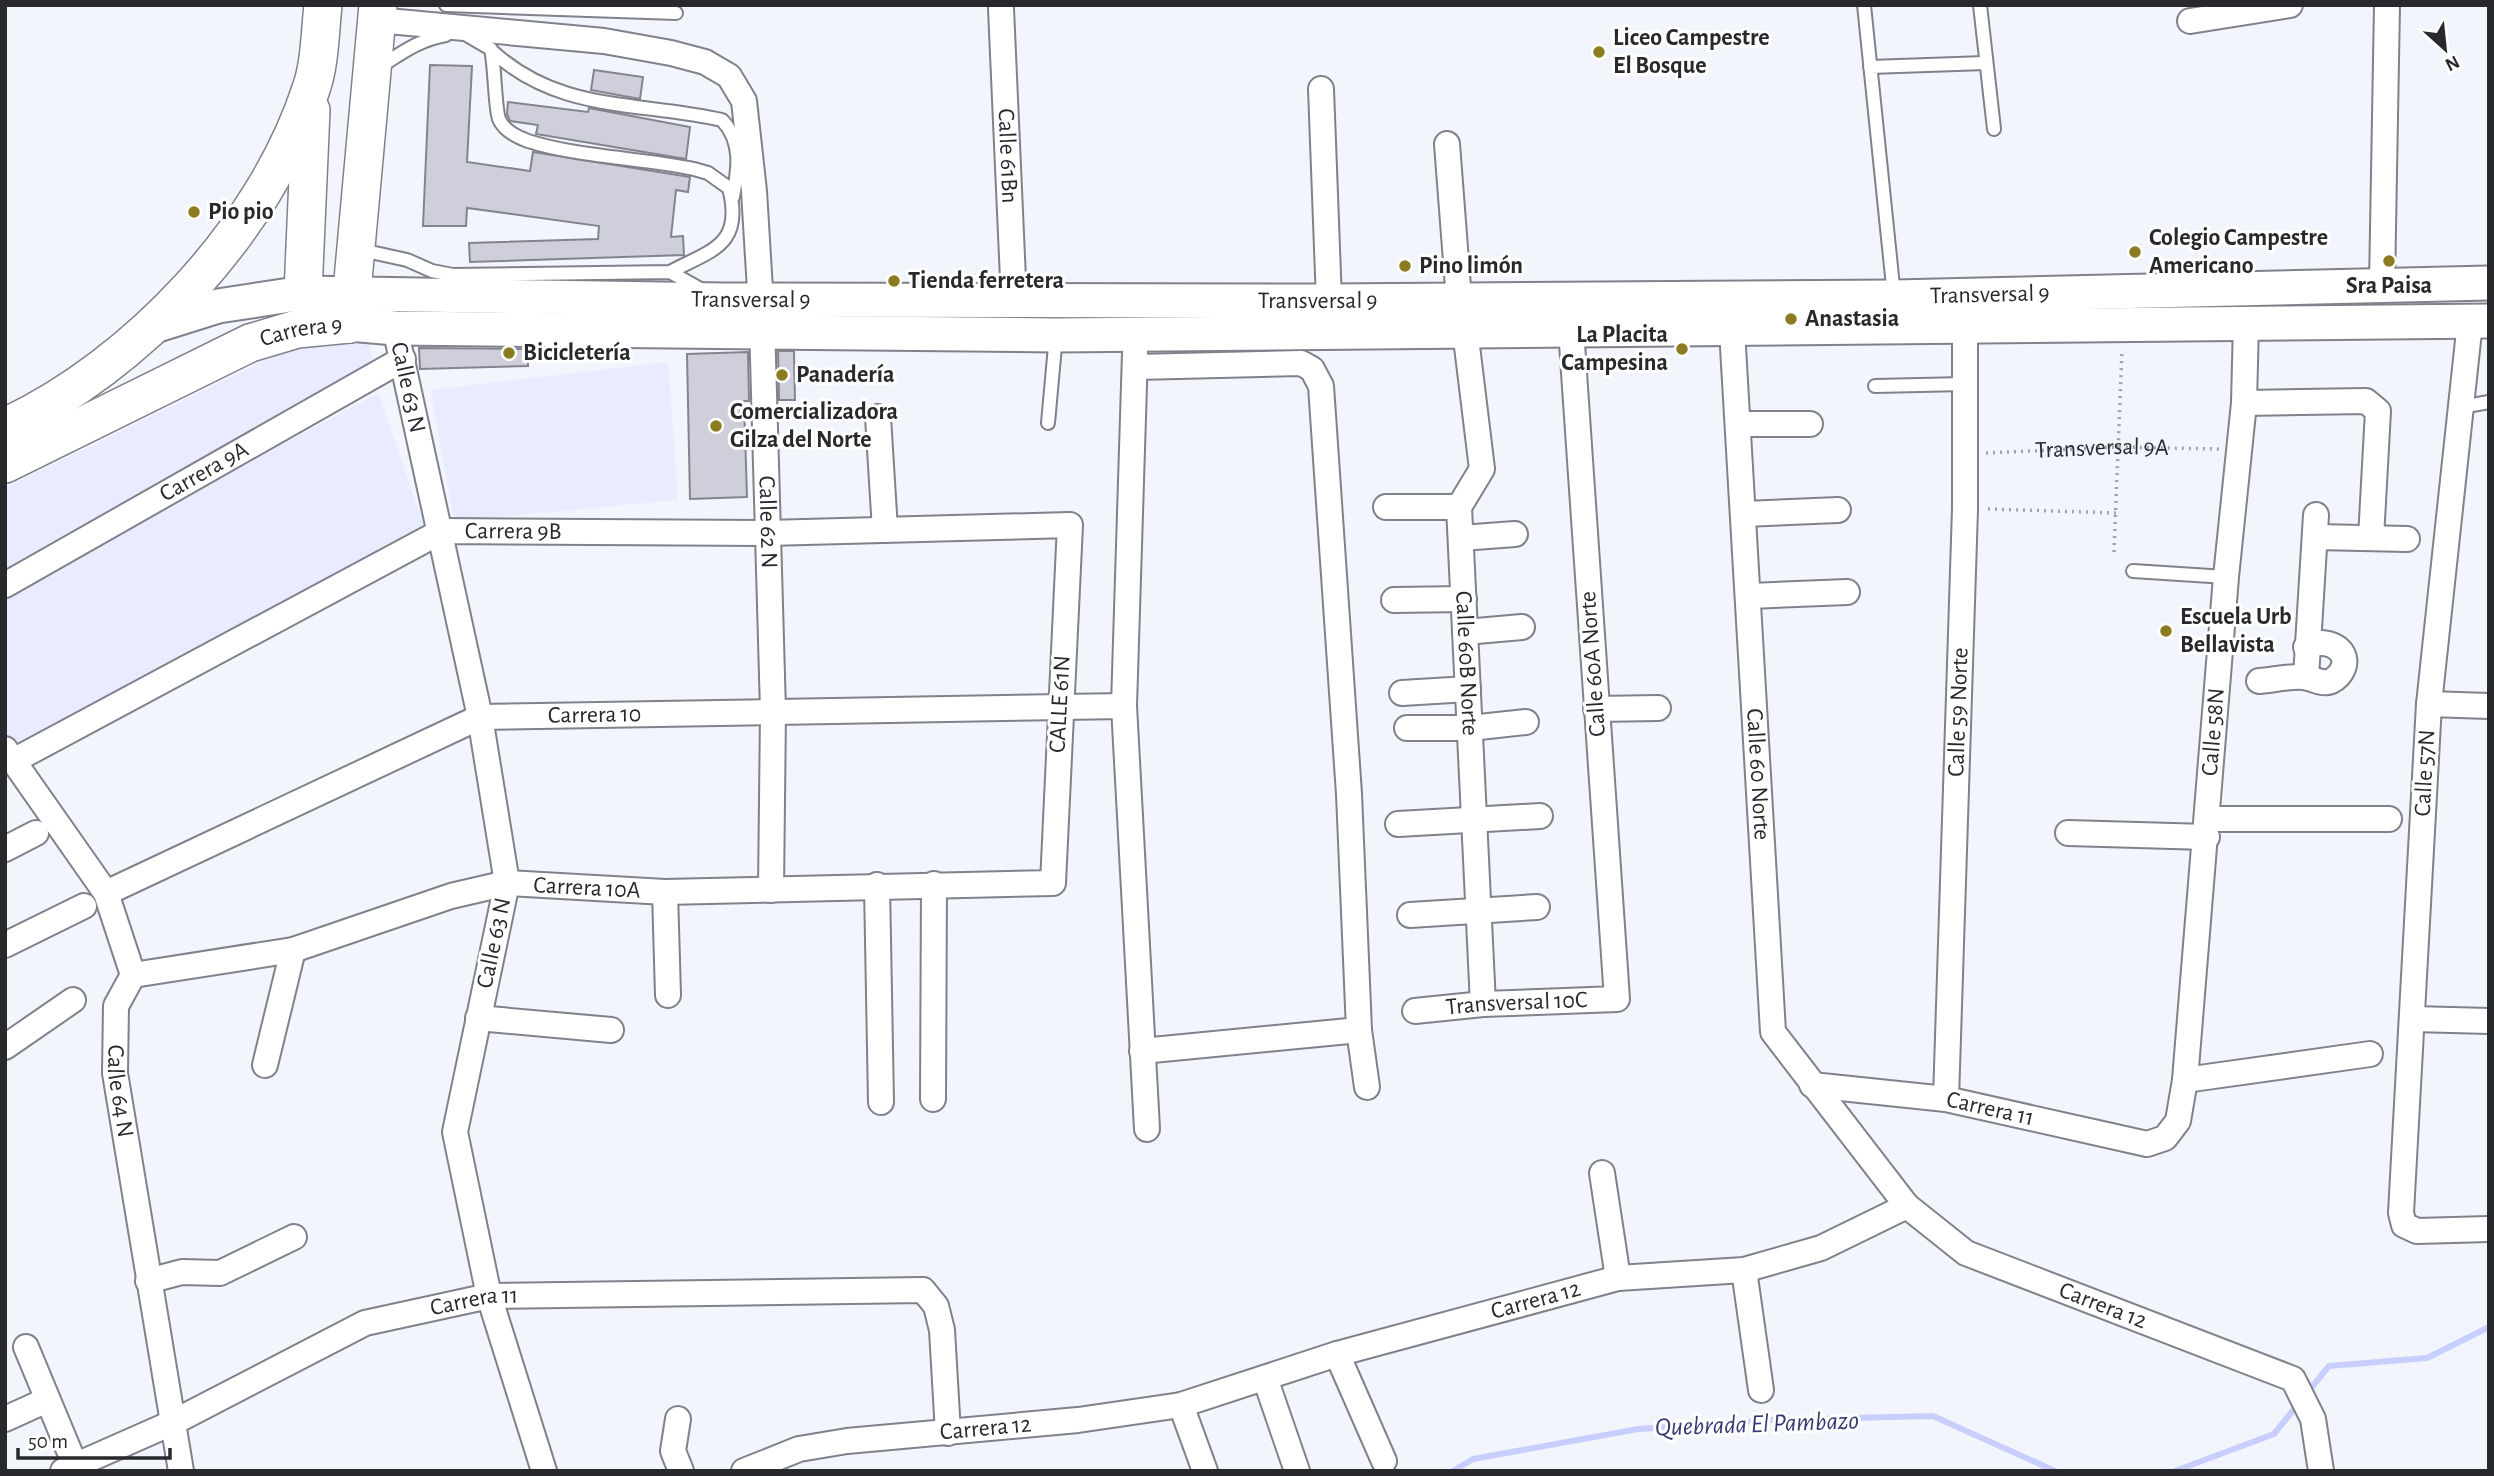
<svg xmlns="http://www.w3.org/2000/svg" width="2494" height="1476" viewBox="0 0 2494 1476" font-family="'Alegreya Sans',sans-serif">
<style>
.built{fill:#e9ecfe}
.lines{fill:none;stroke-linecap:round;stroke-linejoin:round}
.stream{stroke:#c8cfff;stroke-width:6}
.building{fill:#cecfda;stroke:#83848e;stroke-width:2}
.service-casing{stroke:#80818b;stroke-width:16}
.minor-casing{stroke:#80818b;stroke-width:28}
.secondary-casing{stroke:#80818b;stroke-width:37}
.primary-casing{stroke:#80818b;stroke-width:40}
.path{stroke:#a1a2a8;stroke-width:3.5;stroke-dasharray:2 5;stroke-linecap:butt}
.service{stroke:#fff;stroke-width:12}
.minor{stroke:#fff;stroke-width:24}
.secondary{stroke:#fff;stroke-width:33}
.primary{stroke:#fff;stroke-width:37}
.poi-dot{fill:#8c7c21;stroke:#fff;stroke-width:2.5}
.labels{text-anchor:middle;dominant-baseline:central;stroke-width:6;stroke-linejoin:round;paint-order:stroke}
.poi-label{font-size:24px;font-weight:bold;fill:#28292c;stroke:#fff;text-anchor:start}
.street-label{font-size:24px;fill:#28292c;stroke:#fff}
.water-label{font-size:26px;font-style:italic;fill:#353871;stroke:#fff}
</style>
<rect width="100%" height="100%" fill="#f3f5fd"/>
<path class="built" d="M368,340L374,365L5,573V488L298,344Z
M668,362L678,500L454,521L430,390Z
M378,393L425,528L15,749L5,730V594Z"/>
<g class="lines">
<path class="stream" d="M2308,1392L2329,1366L2427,1358L2489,1327
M1453,1471L1473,1459L1638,1429L1772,1420L1933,1416L2055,1471
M2175,1471L2274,1434L2299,1403"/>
</g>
<path class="building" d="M430,65L472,66L467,162L530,171L533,152L690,177L688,192L676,190L671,237L683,236L684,255L470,262L469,243L598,239L599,226L467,208L466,226H423Z
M594,70L643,77L640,99L591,90Z
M508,102L588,112L589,108L690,127L686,159L536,134L538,125L510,121L507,114Z
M419,348L528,349V366L420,369Z
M778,351H794L795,400H779Z
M748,352L749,401H744L747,497L690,499L687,354Z"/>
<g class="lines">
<defs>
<path id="service" d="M446,5L676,13
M1864,5L1894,296
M1980,5L1994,129
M467,35L491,49C495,67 495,109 499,119C504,131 517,137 528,141C578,157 642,158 694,169L708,173L729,188C744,246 711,250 670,272
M491,50C558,113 638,101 722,120C743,142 738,170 733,197
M1870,67L1985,63
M378,68C400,54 420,39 446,35
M357,249L407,260L432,271L453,275L670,272L704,291
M1875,386L1965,384
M2461,407L2489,402
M1048,423L1056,335
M2133,571L2226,577"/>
<g id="minor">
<path id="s2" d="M1001,9L1014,302"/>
<path id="s3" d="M377,20L604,41L671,53L705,62L729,76L744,101L754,191L762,323L773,711L771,890"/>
<path d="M2190,21L2290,5"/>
<path d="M1321,89L1329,301"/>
<path d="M1447,144L1459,300"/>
<path d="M2382,285L2387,5"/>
<path id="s4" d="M1731,313L1773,1032L1907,1206L1966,1253L2293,1379L2313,1419L2321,1471"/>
<path d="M2470,322L2429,704L2401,1213L2404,1225L2417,1231L2489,1229"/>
<path id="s5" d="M395,328L480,717L507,883L455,1132L489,1296L544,1471"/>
<path id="s6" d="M1465,330L1482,469L1459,507L1483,1004"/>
<path d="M1135,353L1124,706L1147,1129"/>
<path d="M1136,367L1301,363L1312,369L1321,386L1349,794L1359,1030L1367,1087"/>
<path d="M2244,403L2366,401L2378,411L2371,538"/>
<path d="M878,417L885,530"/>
<path d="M1738,424H1810"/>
<path d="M1386,507H1459"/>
<path d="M1744,514L1838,510"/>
<path d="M2316,537L2407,539"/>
<path d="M1461,538L1515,534"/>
<path id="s7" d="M5,585L403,359"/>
<path d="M1750,596L1847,592"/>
<path d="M1394,600L1464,599"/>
<path d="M1465,632L1522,627"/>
<path d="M2306,677L2316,515"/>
<path d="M2259,681C2273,680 2289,676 2303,677C2316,678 2325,689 2338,676C2357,655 2330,634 2306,647"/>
<path d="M1402,693L1468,689"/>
<path d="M2429,704L2489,706"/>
<path d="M1596,709L1658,708"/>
<path d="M1407,728H1470L1526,722"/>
<path id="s8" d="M5,749L106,893L133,975L116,1006L115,1073L181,1471"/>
<path id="s9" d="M13,761L442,531L767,533L1070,525L1053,883L665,892L507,883L451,896L293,950L133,975"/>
<path d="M2208,819H2389"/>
<path d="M1398,824L1540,816"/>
<path d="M2068,833L2207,837"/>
<path d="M5,849L36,833"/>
<path d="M877,885L881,1102"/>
<path d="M665,892L668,995"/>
<path id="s10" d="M106,893L480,717L1124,706"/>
<path d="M1410,915L1537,907"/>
<path d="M5,945L84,906"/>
<path id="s11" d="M1415,1011L1483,1004L1617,999L1571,329"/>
<path d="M478,1018L611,1030"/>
<path d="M2413,1019L2489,1021"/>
<path d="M5,1047L73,1000"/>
<path d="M1142,1051L1359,1030"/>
<path d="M265,1065L293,950"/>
<path d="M2185,1080L2370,1054"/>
<path id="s12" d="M1812,1085L1946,1099L2147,1144L2165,1138L2178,1121L2185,1080L2226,577L2244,403L2246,323"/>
<path d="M933,1099L934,884"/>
<path id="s13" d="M1946,1099L1965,509V325"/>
<path d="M1602,1173L1618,1278"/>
<path d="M1744,1270L1761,1390"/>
<path d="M148,1281L182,1272L220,1273L294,1237"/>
<path d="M26,1347L75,1465"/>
<path d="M1337,1354L1384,1461"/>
<path d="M1265,1378L1297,1471"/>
<path d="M1181,1405L1205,1471"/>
<path d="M5,1419L47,1400"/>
<path d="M678,1419L673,1451L681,1471"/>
<path id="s14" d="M63,1471L174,1422L365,1323L489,1296L923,1290L936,1306L942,1330L948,1433"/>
<path id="s15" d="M744,1471L799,1449L847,1441L1078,1420L1181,1405L1337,1354L1618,1278L1744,1270L1821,1248L1907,1206"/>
</g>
<g id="secondary">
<path d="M349,324L395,328L1056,335L2489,321"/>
<path id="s16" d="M151,327L218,306L303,293L724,300L1329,301L1894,297L2489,283"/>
</g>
<g id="primary">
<path d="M311,110L303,293L320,313L349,324"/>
<path d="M349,324L378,5"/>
<path d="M5,427C137,366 266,228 311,89C320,64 320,32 323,5"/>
<path id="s17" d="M5,464L250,343L297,329L349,324"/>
</g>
</defs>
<use href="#service" class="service-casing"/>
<use href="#minor" class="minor-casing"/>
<use href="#secondary" class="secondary-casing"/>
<use href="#primary" class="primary-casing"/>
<g class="path">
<path id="s1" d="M1986,453L2118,447L2219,449"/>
<path d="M1988,509L2116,513"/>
<path d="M2114,552L2122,350"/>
</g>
<use href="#service" class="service"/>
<use href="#minor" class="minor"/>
<use href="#secondary" class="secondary"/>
<use href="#primary" class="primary"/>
</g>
<g class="poi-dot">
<circle cx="1599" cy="52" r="7"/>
<circle cx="194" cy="212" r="7"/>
<circle cx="2135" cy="252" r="7"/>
<circle cx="2389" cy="261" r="7"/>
<circle cx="1405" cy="266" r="7"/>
<circle cx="894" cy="281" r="7"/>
<circle cx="1791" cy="319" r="7"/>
<circle cx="1682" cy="349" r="7"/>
<circle cx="509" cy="353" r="7"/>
<circle cx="782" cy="375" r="7"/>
<circle cx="716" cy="426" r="7"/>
<circle cx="2166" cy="631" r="7"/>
</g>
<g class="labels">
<g class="poi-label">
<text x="1613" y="38">Liceo Campestre<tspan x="1613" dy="28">El Bosque</tspan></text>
<text x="208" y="212">Pio pio</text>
<text x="2149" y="238">Colegio Campestre<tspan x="2149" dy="28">Americano</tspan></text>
<text x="1419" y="266">Pino limón</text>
<text x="908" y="281">Tienda ferretera</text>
<text x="2389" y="286" text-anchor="middle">Sra Paisa</text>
<text x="1805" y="319">Anastasia</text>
<text x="1668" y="335" text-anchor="end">La Placita<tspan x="1668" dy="28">Campesina</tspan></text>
<text x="523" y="353">Bicicletería</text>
<text x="796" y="375">Panadería</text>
<text x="730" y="412">Comercializadora<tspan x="730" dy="28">Gilza del Norte</tspan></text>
<text x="2180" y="617">Escuela Urb<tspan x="2180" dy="28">Bellavista</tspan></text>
</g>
<g class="street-label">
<text stroke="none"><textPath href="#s2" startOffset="147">Calle 61Bn</textPath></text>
<text stroke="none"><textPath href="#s16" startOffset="1843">Transversal 9</textPath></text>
<text stroke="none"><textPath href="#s16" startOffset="604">Transversal 9</textPath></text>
<text stroke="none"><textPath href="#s16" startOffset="1171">Transversal 9</textPath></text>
<text stroke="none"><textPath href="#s17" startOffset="326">Carrera 9</textPath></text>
<text stroke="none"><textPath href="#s5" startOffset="61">Calle 63 N</textPath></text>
<text stroke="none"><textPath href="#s1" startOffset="116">Transversal 9A</textPath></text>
<text stroke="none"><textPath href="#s7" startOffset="229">Carrera 9A</textPath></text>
<text stroke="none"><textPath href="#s3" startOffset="810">Calle 62 N</textPath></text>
<text stroke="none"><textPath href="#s9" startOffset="558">Carrera 9B</textPath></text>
<text stroke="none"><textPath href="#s6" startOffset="341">Calle 60B Norte</textPath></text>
<text transform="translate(1593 664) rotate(-94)">Calle 60A Norte</text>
<text transform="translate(1060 704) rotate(-87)">CALLE 61N</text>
<text stroke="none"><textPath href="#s13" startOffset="387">Calle 59 Norte</textPath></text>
<text stroke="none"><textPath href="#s10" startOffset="528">Carrera 10</textPath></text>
<text stroke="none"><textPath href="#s12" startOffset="772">Calle 58N</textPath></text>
<text transform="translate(2425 773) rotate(-87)">Calle 57N</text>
<text stroke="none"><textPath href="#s4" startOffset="462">Calle 60 Norte</textPath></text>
<text transform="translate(587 888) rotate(3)">Carrera 10A</text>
<text transform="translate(494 943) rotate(-78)">Calle 63 N</text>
<text stroke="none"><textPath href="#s11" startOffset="102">Transversal 10C</textPath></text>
<text stroke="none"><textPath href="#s8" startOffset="383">Calle 64 N</textPath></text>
<text stroke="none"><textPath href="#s12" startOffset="180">Carrera 11</textPath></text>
<text stroke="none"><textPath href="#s15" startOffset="814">Carrera 12</textPath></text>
<text stroke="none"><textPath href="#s14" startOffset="448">Carrera 11</textPath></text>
<text stroke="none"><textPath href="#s4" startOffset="1162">Carrera 12</textPath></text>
<text stroke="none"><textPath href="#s15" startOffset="247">Carrera 12</textPath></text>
</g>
<g class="water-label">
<text transform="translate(1757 1424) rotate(-2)">Quebrada El Pambazo</text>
</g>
</g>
<rect width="2494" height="1476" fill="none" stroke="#28292c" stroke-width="14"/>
<g transform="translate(2445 49) rotate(153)" stroke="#ffffff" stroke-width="5" paint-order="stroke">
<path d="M0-5L12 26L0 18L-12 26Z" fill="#28292c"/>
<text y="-10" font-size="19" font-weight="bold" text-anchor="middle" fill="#28292c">N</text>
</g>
<path d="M18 1448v10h152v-10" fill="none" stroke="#28292c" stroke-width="3.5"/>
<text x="28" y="1448" font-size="21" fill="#28292c" stroke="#ffffff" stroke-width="5" paint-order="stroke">50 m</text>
</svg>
